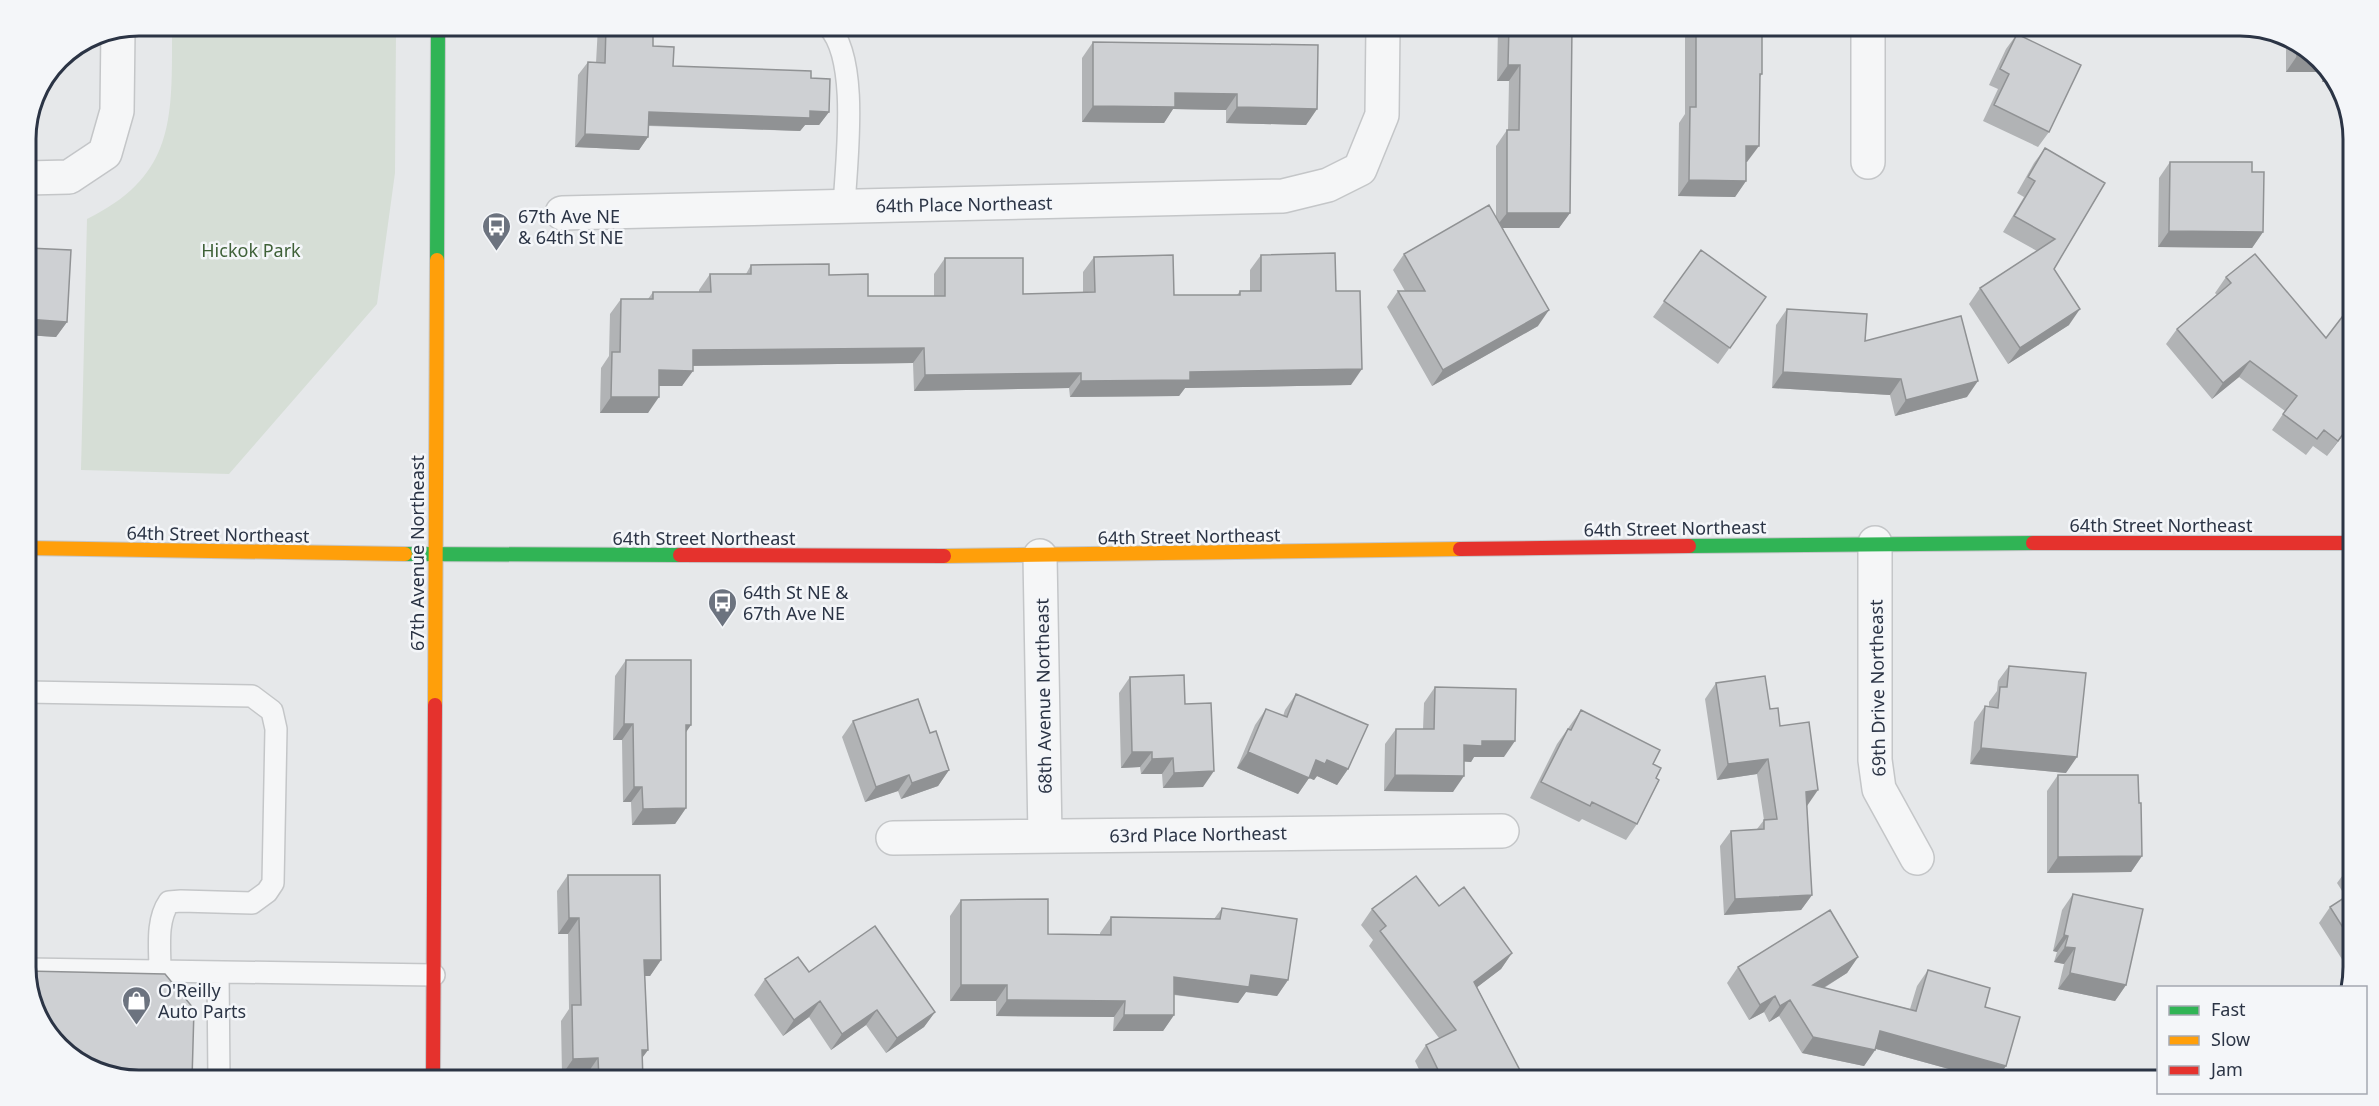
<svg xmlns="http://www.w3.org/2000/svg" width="2379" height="1106" viewBox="0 0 2379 1106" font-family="'Noto Sans',sans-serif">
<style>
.green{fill:#d6ded6}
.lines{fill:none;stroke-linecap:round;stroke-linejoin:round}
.lane-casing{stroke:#c4c6c8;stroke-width:24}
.street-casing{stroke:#c4c6c8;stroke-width:36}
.fast-casing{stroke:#c4c6c8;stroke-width:16}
.slow-casing{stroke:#c4c6c8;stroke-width:16}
.jam-casing{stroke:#c4c6c8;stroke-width:16}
.lane{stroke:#f5f6f7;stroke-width:21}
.street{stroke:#f5f6f7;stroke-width:33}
.fast{stroke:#30b455;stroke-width:14}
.slow{stroke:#ff9f0a;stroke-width:14}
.jam{stroke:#e5322d;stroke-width:14}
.wall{fill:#b1b3b5}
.shaded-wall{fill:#909294}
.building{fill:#ced0d3;stroke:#909294;stroke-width:1.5}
.labels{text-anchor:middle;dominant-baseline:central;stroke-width:5;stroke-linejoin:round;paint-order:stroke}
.street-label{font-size:18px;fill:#2b3445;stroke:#f4f6f9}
.poi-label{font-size:18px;fill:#2b3445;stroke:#f4f6f9;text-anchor:start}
.park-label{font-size:18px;fill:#3f6138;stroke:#f4f6f9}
.rim{fill:none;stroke:#2b3445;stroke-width:3}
</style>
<rect width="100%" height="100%" fill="#e6e8ea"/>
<path class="green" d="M172,32L396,33L395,173L377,304L229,474L81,470L87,219C175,176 172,119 172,32Z"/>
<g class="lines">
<defs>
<path id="lane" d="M828,26C860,59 846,162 844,207
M26,692L252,696L272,711L276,729L273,883L267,892L252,903L181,901L169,902C156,921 160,948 160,971
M26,969L434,975
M218,972L219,1080"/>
<path id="street" d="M1868,26V162
M26,178L69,177L105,153L117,111L118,30
M562,213L1283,196L1328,185L1360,169L1382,115L1383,26
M1875,543V760L1879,789L1917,858
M1040,556L1045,836
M893,838L1502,831"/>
<path id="fast" d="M437,260L438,26
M1689,546L2033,543
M405,554L680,555"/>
<path id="slow" d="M26,548L405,554
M944,556L1460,549
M435,705L437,260"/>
<path id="jam" d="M2033,543H2353
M1460,549L1689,546
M680,555L944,556
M433,1080L435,705"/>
</defs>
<use href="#lane" class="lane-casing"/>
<use href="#street" class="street-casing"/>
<use href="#fast" class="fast-casing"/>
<use href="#slow" class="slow-casing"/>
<use href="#jam" class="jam-casing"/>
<use href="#lane" class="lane"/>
<use href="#street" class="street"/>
<use href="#fast" class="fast"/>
<use href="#slow" class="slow"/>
<use href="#jam" class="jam"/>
</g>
<path class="wall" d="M598,26H653V46L673,66L811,78L829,112L819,125H805L800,131L649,126L648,137L639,150L575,147L578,75L588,62L596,63Z
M1498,26H1572L1570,213L1559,228H1503L1538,326L1432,386L1387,307L1398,291H1405L1393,270L1404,254L1496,216V146L1507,130H1508L1509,81H1497Z
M1685,26H1762V74L1760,77L1747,162H1746V181L1735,197L1678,196L1679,123L1685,114Z
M2017,34L2049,132L2038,147L1983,121L1998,89L1989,85L2006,49Z
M2286,36L2334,76L2336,82H2322V72H2286Z
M1093,42L1317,109L1306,125L1226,123V110L1173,109L1164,123L1082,122V58Z
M2045,148L2105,183L2054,269L2069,325L2008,364L1969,304L1980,288L2037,251L2003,232L2024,197L2017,193L2034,163Z
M2170,162L2252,172L2263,232L2252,248L2158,247L2159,178Z
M28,248L67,322L56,337L26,335V251Z
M1701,250L1766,297L1718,364L1653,317Z
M1261,255L1336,291L1351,385L1185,388L1179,396L1070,397L1069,388L914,391L913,363L693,366L682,386H659L648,413H600L601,368L609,356L610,314L621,299H648L653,292H699V290L710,274H746L751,265L829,275L868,296H934V274L945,258L1023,294L1083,292V272L1094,257L1174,295H1237L1240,291H1250V270Z
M2226,277L2326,338L2353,312V422L2327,456L2313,446L2306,455L2272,430L2285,411L2239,377L2212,399L2166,344L2177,329L2217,295L2215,293Z
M1787,309L1865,341L1967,397L1895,416L1890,395L1772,388L1776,325Z
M626,660L686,732V808L675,824L632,825L631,802H623L622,740H613L615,676Z
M2009,666L2066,773L1970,764L1974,722L1985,706L1989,707V702L1997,691L1998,681Z
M1130,677L1185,704L1203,787L1163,788L1162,774H1141L1140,767L1121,768L1119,693Z
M1716,683L1770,709L1780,726L1807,806L1812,895L1801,910L1724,915L1720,846L1731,831L1757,829L1764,820L1757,774L1717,780L1705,699Z
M1435,687L1504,757H1474L1471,762L1464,761L1453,792L1384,791L1385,744L1396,729H1423L1424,703Z
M1296,694L1348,769L1337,785L1317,776L1314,780L1309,778L1298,794L1237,768L1255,725L1266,709L1283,716L1285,710Z
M1581,710L1653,764L1656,778L1637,824L1626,840L1582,819L1579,822L1530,798L1557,744Z
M853,721L930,733L949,770L938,786L901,799L898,791L865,802L842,737Z
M2058,775L2139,803L2142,856L2131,872L2047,873V791Z
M2353,864L2354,967L2352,975L2319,923L2330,907L2346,897L2337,883L2348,868Z
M568,875L661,960L650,976H645L648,1050L642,1058L643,1080H588L587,1074L562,1075L561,1021L569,1009L568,934H558L557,891Z
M2073,894L2126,985L2115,1001L2058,989L2064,964L2054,962L2057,952L2053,951L2062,910Z
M961,900L1048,934L1100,935V933L1111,917L1214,919L1222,908L1288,980L1277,996L1246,992L1238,1003L1174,995V1015L1163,1031H1113L1114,1017L996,1016V1001H950V916Z
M1439,906L1512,953L1501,969L1477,987L1525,1080H1424L1415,1061L1426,1045L1439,1038L1369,946L1373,940L1361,925L1372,909Z
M1858,957L1847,973L1824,988L1910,1009L1917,986L1928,970L1985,1007L2006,1066L1996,1080H1989L1876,1049L1864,1066L1802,1053L1779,1016L1769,1022L1764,1012L1749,1020L1727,983L1738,967Z
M809,972L935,1012L924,1027L886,1053L866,1025L831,1050L809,1017L783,1036L754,995L765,979Z"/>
<path class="shaded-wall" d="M2297,56H2311L2325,68L2322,72H2286Z
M1508,65H1520L1509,81H1497Z
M2329,71L2334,76L2336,82H2322Z
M1175,93L1237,94L1226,110L1173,109L1164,123L1082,122L1093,106Z
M1237,107L1317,109L1306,125L1226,123Z
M810,111L829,112L819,125H805L800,131L640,125L649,112Z
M585,134L648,137L639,150L575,147Z
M1746,146H1759L1747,162L1735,161Z
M1689,180L1746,181L1735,197L1678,196Z
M1507,213H1570L1559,228H1495Z
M2169,231L2263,232L2252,248L2158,247Z
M2080,309L2069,325L2008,364L2020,348Z
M1549,310L1538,326L1432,386L1443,370Z
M26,319L67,322L56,337L26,335Z
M924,348L913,363L682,366L693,350Z
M2250,361L2239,377L2212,399L2223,383Z
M1362,369L1351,385L1185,388L1179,396L1070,397L1081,381L1190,372Z
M659,370L693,371L682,386H648Z
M1783,372L1901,379L1890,395L1772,388Z
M1081,373L1069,388L914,391L925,375Z
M1978,381L1967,397L1895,416L1906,400Z
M611,397H659L648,413H600Z
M2353,420V422L2327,456L2338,441Z
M624,724H633L622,740H613Z
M686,725H691L680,741Z
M1482,741H1515L1504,757H1474L1471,762L1453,761L1464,745Z
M1981,748L2077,757L2066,773L1970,764Z
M1132,752H1152L1140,767L1121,768Z
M1248,752L1309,778L1298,794L1237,768Z
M1173,758L1162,774H1141L1152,759Z
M1768,759L1757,774L1717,780L1728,764Z
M1316,760H1327L1348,769L1337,785L1317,776L1314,780L1305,776Z
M949,770L938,786L901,799L912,783Z
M1214,771L1203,787L1163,788L1174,773Z
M909,775L898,791L865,802L876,787Z
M1395,775L1464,776L1453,792L1384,791Z
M634,787H642L631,802H623Z
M1818,790L1807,806L1795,807L1806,792Z
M686,808L675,824L632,825L643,809Z
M2142,856L2131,872L2047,873L2058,857Z
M1812,895L1801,910L1724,915L1735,899Z
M569,918H579L568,934H558Z
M2064,935L2068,936L2057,952L2053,951Z
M2065,947L2075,948L2064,964L2054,962Z
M1512,953L1501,969L1463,998L1474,982Z
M1858,957L1847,973L1802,1001L1813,985Z
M644,960H661L650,976H633Z
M2070,973L2126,985L2115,1001L2058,989Z
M1251,975L1288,980L1277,996L1246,992L1238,1003L1163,993L1174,977Z
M961,985H1007L996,1001H950Z
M1775,996L1764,1012L1749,1020L1760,1005Z
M1007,1000L1125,1001L1114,1017L996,1016Z
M1790,1000L1779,1016L1769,1022L1780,1006Z
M820,1001L809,1017L783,1036L794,1020Z
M877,1010L866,1025L831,1050L842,1034Z
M935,1012L924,1027L886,1053L897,1038Z
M1124,1015H1174L1163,1031H1113Z
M1880,1031L2006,1066L1996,1080H1989L1869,1047Z
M1813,1037L1875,1050L1864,1066L1802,1053Z
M642,1050H648L636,1066Z
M598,1058L587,1074L562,1075L573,1059Z"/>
<path class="building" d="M606,26H653V46L674,47L673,66L811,71V78L830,79L829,112L810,111V118L649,112L648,137L585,134L588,62L605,63Z
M1509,26H1572L1570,213H1507V130H1519L1520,65H1508Z
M1696,26H1762V74H1760L1759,146H1746V181L1689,180L1690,107H1696Z
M2017,34L2081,65L2049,132L1994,105L2009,74L2000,69Z
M1093,42L1318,45L1317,109L1237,107V94L1175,93V107L1093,106Z
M2297,45L2311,56H2297Z
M2045,148L2105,183L2054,269L2080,309L2020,348L1980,288L2055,239L2014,216L2035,181L2028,177Z
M2170,162H2252V172H2264L2263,232L2169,231Z
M1489,205L1549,310L1443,370L1398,291H1425L1404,254Z
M28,248L71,250L67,322L26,319V269H27Z
M1701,250L1766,297L1730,348L1664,301Z
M1335,253L1336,291H1360L1362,369L1190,372V380L1081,381V373L925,375L924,348L693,350V371L659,370V397H611L612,352H620L621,299H653V292H711L710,274H751V265L829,264V275L868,274V296H945V258H1023V294L1095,292L1094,257L1173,255L1174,295H1240V291H1261V255Z
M2255,254L2326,338L2349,308L2353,312V420L2338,441L2324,430L2317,439L2283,414L2297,396L2250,361L2223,383L2177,329L2231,283L2226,277Z
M1787,309L1867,314L1865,341L1961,316L1978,381L1906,400L1901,379L1783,372Z
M626,660H691V725H686V808L643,809L642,787H634L633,724H624Z
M2009,666L2086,673L2077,757L1981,748L1985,706L1998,708L2000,687H2007Z
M1184,675L1185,704L1211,703L1214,771L1174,773L1173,758L1152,759V752H1132L1130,677Z
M1765,676L1770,709L1778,708L1780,726L1809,722L1818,790L1806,792L1812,895L1735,899L1731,831L1764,829V820L1777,819L1768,759L1728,764L1716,683Z
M1435,687L1516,689L1515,741H1482V746L1464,745V776L1395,775L1396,729H1434Z
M1296,694L1368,725L1348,769L1327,760L1325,764L1316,760L1309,778L1248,752L1266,709L1287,717Z
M918,699L930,733L936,731L949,770L912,783L909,775L876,787L853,721Z
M1581,710L1660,750L1653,764L1661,768L1656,778L1659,780L1637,824L1592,802L1590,806L1541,782L1568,729L1571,730Z
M2058,775H2138L2139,803H2141L2142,856L2058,857Z
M2353,864V876L2348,868Z
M568,875H660L661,960H644L648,1050H642L643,1080H599L598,1058L573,1059L572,1005H581L579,918H569Z
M1416,876L1439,906L1464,887L1512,953L1474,982L1525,1080H1443L1426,1045L1456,1030L1380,931L1386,926L1372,909Z
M2353,892L2354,945L2330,907Z
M2073,894L2143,909L2126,985L2070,973L2075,948L2065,947L2068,936L2064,935Z
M1048,899V934L1111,935V917L1220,919L1222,908L1297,919L1288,980L1251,975L1249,987L1174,977V1015H1124L1125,1001L1007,1000V985H961V900Z
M1830,910L1858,957L1813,985L1916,1011L1928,970L1990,988L1985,1007L2020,1017L2006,1066L1880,1031L1875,1050L1813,1037L1790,1000L1780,1006L1775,996L1760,1005L1738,967Z
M875,926L935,1012L897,1038L877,1010L842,1034L820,1001L794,1020L765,979L798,957L809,972Z
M26,971L165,974L194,1009L192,1080H139L95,1072L49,1036L26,974Z"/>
<defs>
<symbol id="bus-pin" viewBox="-11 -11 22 30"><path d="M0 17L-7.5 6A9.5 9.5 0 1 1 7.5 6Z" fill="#6c737f" stroke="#f4f6f9"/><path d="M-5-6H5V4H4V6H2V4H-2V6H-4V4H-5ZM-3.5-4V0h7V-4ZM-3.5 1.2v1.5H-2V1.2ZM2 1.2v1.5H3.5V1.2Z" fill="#fff"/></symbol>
<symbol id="shop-pin" viewBox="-11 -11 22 30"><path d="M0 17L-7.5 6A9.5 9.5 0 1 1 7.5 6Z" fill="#6c737f" stroke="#f4f6f9"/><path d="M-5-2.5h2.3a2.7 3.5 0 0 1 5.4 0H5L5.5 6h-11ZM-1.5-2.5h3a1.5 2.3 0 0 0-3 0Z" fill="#fff"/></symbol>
</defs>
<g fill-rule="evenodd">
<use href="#bus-pin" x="480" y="210" width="33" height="45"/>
<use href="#bus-pin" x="706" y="586" width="33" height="45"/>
<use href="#shop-pin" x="120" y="984" width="33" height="45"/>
</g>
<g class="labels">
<g class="street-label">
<text transform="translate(964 204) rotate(-1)">64th Place Northeast</text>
<text x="2161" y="525">64th Street Northeast</text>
<text transform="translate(1675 528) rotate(-1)">64th Street Northeast</text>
<text transform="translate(218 534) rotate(1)">64th Street Northeast</text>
<text transform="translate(1189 536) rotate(-1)">64th Street Northeast</text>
<text x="704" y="538">64th Street Northeast</text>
<text transform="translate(417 553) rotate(-90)">67th Avenue Northeast</text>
<text transform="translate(1877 688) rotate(-91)">69th Drive Northeast</text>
<text transform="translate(1043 696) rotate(-91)">68th Avenue Northeast</text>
<text transform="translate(1198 834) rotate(-1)">63rd Place Northeast</text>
</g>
<g class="poi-label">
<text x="518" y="216">67th Ave NE<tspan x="518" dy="21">&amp; 64th St NE</tspan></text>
<text x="743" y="592">64th St NE &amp;<tspan x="743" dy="21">67th Ave NE</tspan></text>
<text x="158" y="990">O'Reilly<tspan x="158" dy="21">Auto Parts</tspan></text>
</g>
<g class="park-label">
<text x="251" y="250">Hickok Park</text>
</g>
</g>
<path d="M0 0H2379V1106H0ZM139 36H2240A103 103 0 0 1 2343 139V967A103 103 0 0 1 2240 1070H139A103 103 0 0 1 36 967V139A103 103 0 0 1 139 36Z" fill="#f4f6f9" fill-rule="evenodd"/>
<path class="rim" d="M139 36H2240A103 103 0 0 1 2343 139V967A103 103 0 0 1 2240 1070H139A103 103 0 0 1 36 967V139A103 103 0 0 1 139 36Z"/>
<rect x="2157" y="986" width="210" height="108" fill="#f4f6f9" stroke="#a4a8b1" stroke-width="1.5"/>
<rect x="2169" y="1006" width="30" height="9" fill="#30b455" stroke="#a4a8b1" stroke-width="1.5"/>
<text x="2211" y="1016" font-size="18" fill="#2b3445">Fast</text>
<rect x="2169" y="1036" width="30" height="9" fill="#ff9f0a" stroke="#a4a8b1" stroke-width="1.5"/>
<text x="2211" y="1046" font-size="18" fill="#2b3445">Slow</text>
<rect x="2169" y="1066" width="30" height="9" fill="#e5322d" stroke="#a4a8b1" stroke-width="1.5"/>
<text x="2211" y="1076" font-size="18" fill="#2b3445">Jam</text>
</svg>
